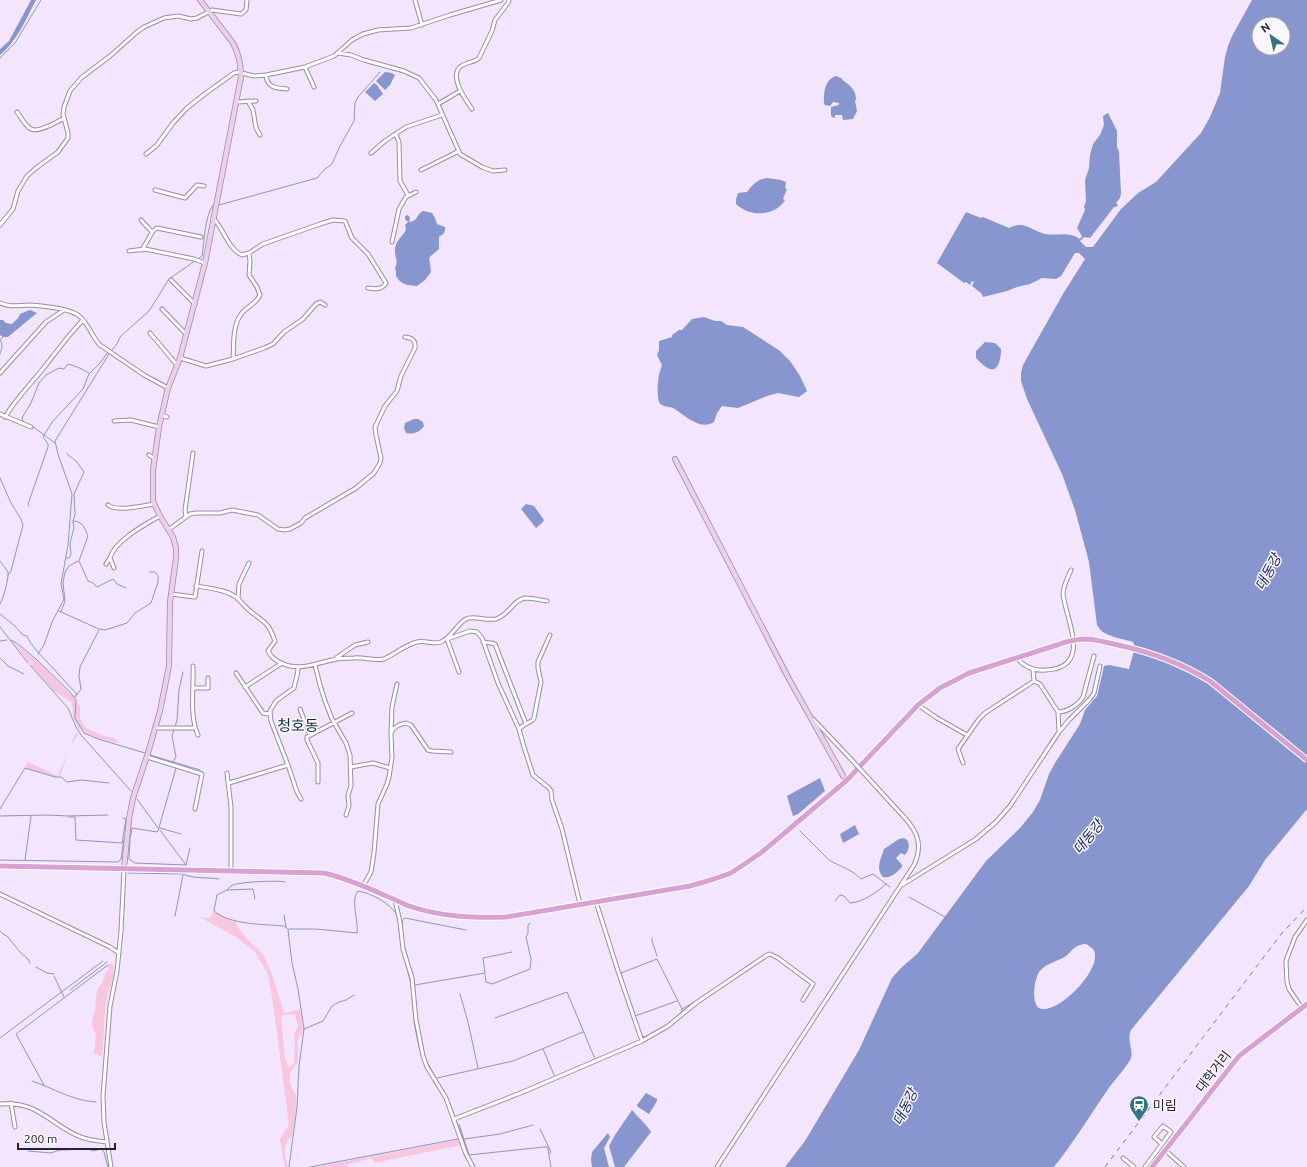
<svg xmlns="http://www.w3.org/2000/svg" width="1307" height="1167" viewBox="0 0 1307 1167" font-family="Ubuntu,'Noto Sans KR',sans-serif">
<style>
.green{fill:#f8c6dd;fill-rule:evenodd}
.water{fill:#8796ce;fill-rule:evenodd}
.lines{fill:none;stroke-linecap:round;stroke-linejoin:round}
.stream{stroke:#8796ce;stroke-width:1}
.street-casing{stroke:#998da2;stroke-width:5}
.secondary-casing{stroke:#998da2;stroke-width:6}
.primary-casing{stroke:#fff;stroke-width:7}
.street{stroke:#fff;stroke-width:3}
.secondary{stroke:#eccfea;stroke-width:4.5}
.primary{stroke:#d9a0d4;stroke-width:5}
.rail{stroke:#827989;stroke-width:1;stroke-dasharray:5 5;stroke-linecap:butt}
.street-bridge-casing{stroke:#998da2;stroke-width:5;stroke-linecap:butt}
.primary-bridge-casing{stroke:#fff;stroke-width:7;stroke-linecap:butt}
.street-bridge{stroke:#fff;stroke-width:3}
.primary-bridge{stroke:#d9a0d4;stroke-width:5}
.labels{text-anchor:middle;dominant-baseline:central;stroke-width:3;stroke-linejoin:round;paint-order:stroke}
.street-label{font-size:13px;fill:#26212a;stroke:#faf7fc}
.poi-label{font-size:13px;fill:#26212a;stroke:#faf7fc;text-anchor:start}
.water-label{font-size:14px;font-style:italic;fill:#1a2263;stroke:#faf7fc}
.quarter-label{font-size:15px;fill:#103138;stroke:#faf7fc}
</style>
<rect width="100%" height="100%" fill="#f3e5fd"/>
<path class="green" d="M12,641L36,660L70,693L76,701L75,718L81,729L80,731L73,717L72,703L53,690L30,664L32,662L30,660L29,662Z
M77,702L80,707V719L86,728L104,736L114,738L119,743C95,739 68,732 77,702Z
M76,732L78,735L70,746L60,776L55,777L25,768L28,762L58,776Z
M214,911L232,921H236L237,926L248,940L263,954L272,974L284,1013L300,1009L303,1030L302,1035L299,1036L298,1038V1061L290,1073V1084L296,1095V1106L292,1138L291,1136C283,1147 284,1151 287,1164H289L288,1167H285L280,1139L289,1125L273,1003L268,974L255,952L236,937L200,917L210,918ZM295,1014L298,1026L294,1034L295,1045L294,1063L289,1068L285,1058L281,1017L283,1015Z
M112,963C116,972 111,984 108,993C103,1013 105,1035 102,1056L94,1054L96,1035L92,1026V1019L95,1013L96,997L98,988L103,982L106,971L109,970L107,966Z
M458,1140L461,1145L374,1163L372,1158L348,1164V1167H316Z"/>
<path class="water" d="M31,0H36C26,19 17,41 0,55V49L9,41Z
M1252,0H1307V809L1265,860L1249,886L1131,1030C1126,1042 1135,1051 1130,1060C1124,1071 1113,1081 1106,1092C1089,1117 1073,1143 1054,1167H785L805,1141L859,1050L892,978L900,969L918,953L986,861L1020,828L1033,812L1040,800L1049,774L1055,763L1080,724L1085,710L1097,696L1104,666L1109,665L1129,669L1135,647L1133,642C1121,638 1103,637 1097,625L1089,562L1075,510L1062,474L1027,399L1021,381V373L1023,365L1063,294L1085,259L1079,253H1075L1061,276L1056,279L1042,278L1030,284L1017,287L1007,291L983,297L981,293L972,286L974,282L972,281L970,285L966,282L964,283L937,263L966,212L981,218L983,217L1009,228C1012,226 1016,225 1021,225C1029,226 1037,232 1045,234C1058,236 1069,231 1080,239L1082,236L1077,228L1085,210L1084,207L1086,201L1085,180L1089,168L1090,155L1093,144L1100,135L1104,125L1103,116L1108,113L1117,131V147L1119,152L1121,193L1120,198L1116,203L1118,205L1116,207H1114L1090,238L1084,237L1080,241L1086,247H1093L1121,209L1138,193L1156,182L1201,133L1210,117L1220,93L1225,57L1228,46L1232,36ZM1259,24H1283V48H1259ZM1086,944C1091,947 1095,949 1095,955C1097,973 1061,1011 1042,1009C1030,1008 1034,979 1039,972C1046,963 1057,962 1066,956C1070,953 1074,946 1080,945C1082,944 1084,944 1086,944Z
M385,72L392,73L395,75L390,85L385,90L376,81Z
M836,76L841,78C844,82 846,82 849,85C854,89 856,94 856,100L855,101L857,111L853,119L843,120L842,115H835V118L832,117L831,115V107L839,105V103L833,102L830,106L825,105L824,103C824,93 824,80 836,76Z
M374,83L377,85L383,94L375,101L365,92Z
M767,178L781,180L786,182L785,188L787,189L783,199L785,200C775,217 749,217 736,204V199L738,193L747,192C752,185 758,179 767,178Z
M423,211L432,213L435,218L437,224L445,227V231L443,234L439,237V249C425,261 430,254 431,272L425,280L417,286C407,285 401,285 396,276V272L395,268C399,261 394,256 395,249C396,240 402,237 406,230L405,225L408,222L405,219V216L408,215L410,218L409,222C418,221 416,215 423,211Z
M30,310L37,313L26,322L8,337H3L0,335V320H3L6,323L12,324L18,318L20,314Z
M704,317L715,321H721L727,325L743,327L780,351L790,361L800,376L807,391L799,397L778,393L767,396L738,408L722,406L717,413L714,422C699,431 685,415 673,408C668,406 661,407 659,402C656,390 658,375 662,365L657,355L659,350V341L672,337V335L679,330H682L692,319Z
M985,342L995,343L1001,349C1001,357 999,376 986,367C983,365 979,361 976,358V351Z
M414,419H418L423,422L424,426C420,432 413,435 406,433L404,428L405,423Z
M526,504L534,506L544,520L542,523L536,528L521,509Z
M820,778L825,791L798,814L793,816L787,796Z
M855,825L859,834L843,843L840,834Z
M904,838L907,840C910,845 909,850 905,855L901,853L896,858L902,865V867C897,872 891,879 883,877C875,868 881,859 884,849L899,839Z
M646,1093L657,1099V1101L649,1114L638,1107L637,1105Z
M632,1110C638,1118 646,1123 651,1132L624,1167H615L609,1146L615,1135Z
M608,1133L610,1137L604,1148L609,1167H592L591,1160L592,1152Z"/>
<g class="lines">
<path class="stream" d="M0,58L15,43L41,0
M219,205L317,178L325,169L332,164L340,146L354,121L355,103L358,97L380,72
M112,350L117,344L119,339L121,336L149,311L169,279L202,256C204,243 205,215 213,205
M0,354C2,349 3,344 0,340L3,337
M23,422L22,418L31,403L39,383L46,375L59,368L64,369L68,364C76,366 82,369 89,373
M32,426L55,443
M0,478L11,503L21,519L23,525L11,571L8,575
M29,506L28,504L48,447V444L43,437L44,435L53,421L83,389L89,374L100,363L108,352
M73,521C83,521 85,529 88,536L79,561L88,581L93,583L97,587L113,579L117,584L126,588
M66,558H69L71,555L70,543L74,528L73,522L75,514L74,494L84,472L77,462L67,454
M0,561C2,564 6,569 8,572C9,578 3,600 0,604
M59,611L99,629L105,630L124,624L127,623L135,613L151,603L158,582V576L155,572H150
M61,612L65,601L63,583L65,572L69,566L78,561
M0,614L15,626L23,635L27,636C31,646 40,654 48,663C57,672 66,683 76,693V696
M0,627L28,663
M11,640L18,644L36,659L70,692L76,700L75,718L84,733L98,739L145,753
M0,641L7,640
M38,654L44,645L52,622L64,599L61,584L68,545L72,494L58,454L55,441L109,354
M0,658L8,666L24,674
M30,665L68,708L76,727L81,735L131,791
M75,697L81,689L79,676L80,667L99,630
M150,755L200,770
M173,762L176,757L172,736L177,720L179,690L183,672
M137,799L158,828
M0,809L25,768L55,777H61L67,782L81,780L109,783
M0,816L47,815L69,816L108,815
M69,817H75L76,840L122,843L126,819L123,818
M160,828L181,834
M160,830L186,865
M800,831L829,860C839,866 853,870 861,879L873,874L890,887
M128,839H130L132,828L157,832L158,831L176,768
M130,840L129,859L135,863L186,865L190,848
M0,860L118,862L121,859L124,839H125
M25,860L31,816
M128,873L183,874C193,879 207,877 219,879
M227,890C229,889 229,887 231,886C235,882 278,880 285,882
M909,897L945,917
M255,899L253,889L227,890L217,895L214,911C230,925 263,924 284,926L288,929
M835,901L840,895L844,896L850,903C864,902 877,892 886,884
M284,915L286,927
M175,916L183,875
M399,929L401,945L411,984L414,1019
M0,931L3,934L7,936L20,952L28,959L30,963
M403,936L402,921L405,918L466,930
M652,938V941L657,956
M404,945L414,980L416,1004
M36,967L47,973L54,974
M740,971L755,961
M485,974L486,982L492,984L530,969L531,959L526,937L528,933V925L530,923
M54,976L64,997
M622,977L621,973L657,959L682,1009
M415,985L485,973L483,958L512,952
M70,990L107,962
M460,994L468,1022L478,1068
M681,1013L682,1009L693,1003
M635,1016L677,1001
M495,1018L567,992L595,1059
M414,1022C419,1049 422,1063 437,1087
M304,1029L323,1021L332,1006L339,1002L346,1000L354,995
M641,1035L645,1037L663,1027
M0,1038L103,961
M543,1049L554,1075
M427,1062L446,1096
M437,1078L513,1061L583,1032
M32,1081C53,1088 73,1101 96,1102
M44,1085L16,1034L108,965
M448,1099L469,1155L544,1147H547L548,1149L551,1167
M459,1124L469,1155
M540,1129L551,1152L549,1154
M464,1139L500,1134L533,1125
M28,1151L51,1153L60,1150L89,1149L93,1151L101,1149L104,1152L108,1167
M289,1167L297,1107L299,1066L304,1029L298,989L292,963L288,930L289,929H316L357,933C359,923 350,899 358,891C371,893 390,903 397,915
M310,1167L458,1139"/>
<defs>
<path id="street" d="M415,0L422,25
M338,53L351,55L364,60L404,71L419,78L436,100L460,154L482,167L493,171L505,170
M305,67L314,87
M266,75C267,88 276,88 287,89
M248,101L253,110L256,128L260,135
M237,102L256,101
M438,104L460,91
M472,109C466,100 450,79 459,68C464,62 474,63 479,58L492,31L495,20L508,3L509,0
M17,112C21,117 25,126 31,129C38,133 57,122 64,118
M396,135L399,142L400,181L408,195
M371,153L385,141L406,127L442,115
M146,154L157,145L173,123L187,108L206,93L234,73L238,72L254,76L266,75L305,67L334,56L352,40L363,34L378,30L411,28L450,15L501,0
M421,170L459,151
M155,190L185,198L197,185L204,186
M213,218C224,229 228,249 242,255L249,253L263,244L320,224L333,220L345,221L352,238L368,254L386,283C382,290 375,289 368,288
M141,220L152,232
M0,225L13,209L18,191L27,176L36,168L58,152L68,138V133L63,114L64,107L70,91L81,78L110,56L137,32L144,27L164,18L178,16L191,19L197,18L212,10L241,14L246,10L247,0
M392,242L399,209L406,197L416,192
M142,250L153,231L157,228L201,237
M129,251L145,249L194,259L205,263
M171,280L195,304
M0,303C12,308 18,305 30,305C43,306 68,308 78,315C89,323 91,336 100,345L144,375L168,388
M162,309L186,334
M150,333L177,365
M180,358L206,366L233,359L264,348L273,344L284,332L303,319L316,304L320,302L325,305
M233,359C234,345 232,325 242,313C248,306 257,303 260,295L257,287L249,275L250,261L249,253
M0,373L46,322L64,310
M0,414L31,427
M161,415L167,417
M5,417C17,397 32,383 46,365C58,350 69,334 83,320
M114,421L131,420L159,427
M149,455L155,459
M108,505C118,512 142,506 154,504
M186,517L185,510L193,453
M168,530L190,514L196,513H220L232,510L258,515L278,529L285,530L290,529L301,523L305,518L356,488L374,473L380,463L381,458L376,435L375,427L385,406L397,391L401,376L415,348C416,340 412,338 405,337
M106,564L110,558
M114,568L110,558C114,541 146,524 160,516
M196,586C209,588 229,590 238,599C242,602 245,607 249,610C264,623 268,621 275,641L268,651C271,657 274,659 279,662C298,672 313,664 332,660C339,658 347,658 354,658C364,657 374,661 384,659C395,654 405,645 417,642C425,640 434,645 441,642C452,637 456,625 466,619C473,615 486,621 496,619C508,616 513,600 525,598C532,598 540,600 547,601
M171,594L195,597L202,551
M238,598L239,584L249,563
M550,635L538,662V668L541,682L534,718L533,720L524,725L519,729L524,747L533,775L549,788L551,791L552,800L562,829L580,904
M483,642L491,643L495,644L526,724
M336,658L355,645L368,642
M1017,658C1025,668 1034,671 1046,670C1093,668 1066,620 1063,594C1063,586 1068,577 1071,570
M315,665L320,685L325,701L332,719L346,743L350,755L351,786L348,795L349,806L346,815
M193,666C194,687 189,716 198,735
M1033,670L1034,681
M459,672L447,639L470,631L477,632L482,638L498,683L519,729
M236,673L263,713L269,714
M245,687L282,663
M194,688H208V678
M918,705L937,718L967,735
M300,709L310,735
M1058,712C1067,712 1078,705 1083,697L1094,656
M813,719L849,757
M155,728H195
M391,732L392,707L397,684
M147,757L202,774L195,809
M963,763L958,749L979,719L985,713L1034,681L1040,684L1058,712L1059,732
M288,765L297,792L301,799
M351,767L373,763L390,768
M227,773L231,807V871
M318,782V763L307,740V737L352,713
M229,783L288,765L271,721L270,711L276,701L294,688C295,681 298,676 298,668
M902,885L976,839L996,822L1010,806L1059,732L1069,720L1090,699L1094,693L1100,666
M363,886L371,872L374,853L378,804L387,784L389,777L392,757L391,734L393,729L399,725L406,723L411,725L428,750L432,751L451,752
M0,894L110,947L119,953
M395,900L400,922L403,949L412,978L416,1020L423,1056L427,1067L446,1098L466,1154L473,1167
M596,902L618,971L642,1041
M1302,1008L1289,989L1287,982L1286,961L1295,937L1307,920
M11,1103L15,1127
M0,1104C37,1101 47,1121 76,1135C86,1140 96,1141 107,1142
M454,1119L523,1092L642,1041L668,1026L696,1003L767,955L770,954L778,958L813,984L803,1000
M1165,1150L1184,1167
M1123,1158L1134,1167
M111,1167L104,1122L103,1096L110,1006L117,971L121,931L124,869
M717,1167L914,865C923,845 918,832 904,817
M1145,1167L1171,1132L1163,1126L1154,1137L1162,1144"/>
<path id="secondary" d="M675,459L789,679L846,781
M124,868L129,819L133,798L148,753L160,711L169,666L170,602L176,558V548L173,537L160,516L153,501V470L159,427L168,388L180,358L205,263L241,77C241,64 239,54 233,43L200,0"/>
<path id="primary" d="M0,866L324,873C345,878 364,886 384,895C392,898 401,903 409,906C441,917 473,918 506,917L690,886L714,879L731,873L746,863L762,852L846,781L918,705L940,688L969,673L1057,645
M1152,1167L1239,1056L1307,1004"/>
</defs>
<use href="#street" class="street-casing"/>
<use href="#secondary" class="secondary-casing"/>
<use href="#primary" class="primary-casing"/>
<use href="#street" class="street"/>
<use href="#secondary" class="secondary"/>
<use href="#primary" class="primary"/>
<path class="rail" d="M1105,1167L1282,933L1307,907"/>
<defs>
<path id="street-bridge" d="M849,757L904,817"/>
<path id="primary-bridge" d="M1057,645C1067,641 1077,639 1088,639C1098,640 1108,643 1118,645C1151,652 1181,663 1210,681L1307,760"/>
</defs>
<use href="#street-bridge" class="street-bridge-casing"/>
<use href="#primary-bridge" class="primary-bridge-casing"/>
<use href="#street-bridge" class="street-bridge"/>
<use href="#primary-bridge" class="primary-bridge"/>
</g>
<defs>
<symbol id="station-pin" viewBox="-11 -11 22 30"><path d="M0 17L-7.5 6A9.5 9.5 0 1 1 7.5 6Z" fill="#307583" stroke="#faf7fc"/><path d="M-3-6H3Q5-6 5-4V2Q5 4 3 4L4.5 6H3L1.5 4h-3L-3 6H-4.5L-3 4Q-5 4-5 2V-4Q-5-6-3-6ZM-3.5-4v3h7v-3ZM-3.5 1v1.5H-2V1ZM2 1v1.5H3.5V1Z" fill="#fff"/></symbol>
</defs>
<g fill-rule="evenodd">
<use href="#station-pin" x="1128" y="1094" width="22" height="30"/>
</g>
<g class="labels">
<g class="street-label">
<text transform="translate(1213 1071) rotate(-52)">대학거리</text>
</g>
<g class="poi-label">
<text x="1153" y="1105">미림</text>
</g>
<g class="water-label">
<text transform="translate(1268 572) rotate(-62)">대동강</text>
<text transform="translate(1088 837) rotate(-51)">대동강</text>
<text transform="translate(905 1107) rotate(-64)">대동강</text>
</g>
<g class="quarter-label">
<text x="298" y="725">청호동</text>
</g>
</g>
<g transform="translate(1271 36) rotate(326)"><circle r="19" fill="#faf7fc" stroke="#a5a1a8"/>
<path d="M0-3L7 15L0 10L-7 15Z" fill="#307583"/>
<text y="-6" font-size="11" font-weight="bold" text-anchor="middle" fill="#26212a">N</text>
</g>
<path d="M18 1143v6h97v-6" fill="none" stroke="#26212a" stroke-width="2"/>
<text x="24" y="1143" font-size="12" fill="#26212a" stroke="#faf7fc" stroke-width="3" paint-order="stroke">200 m</text>
</svg>
